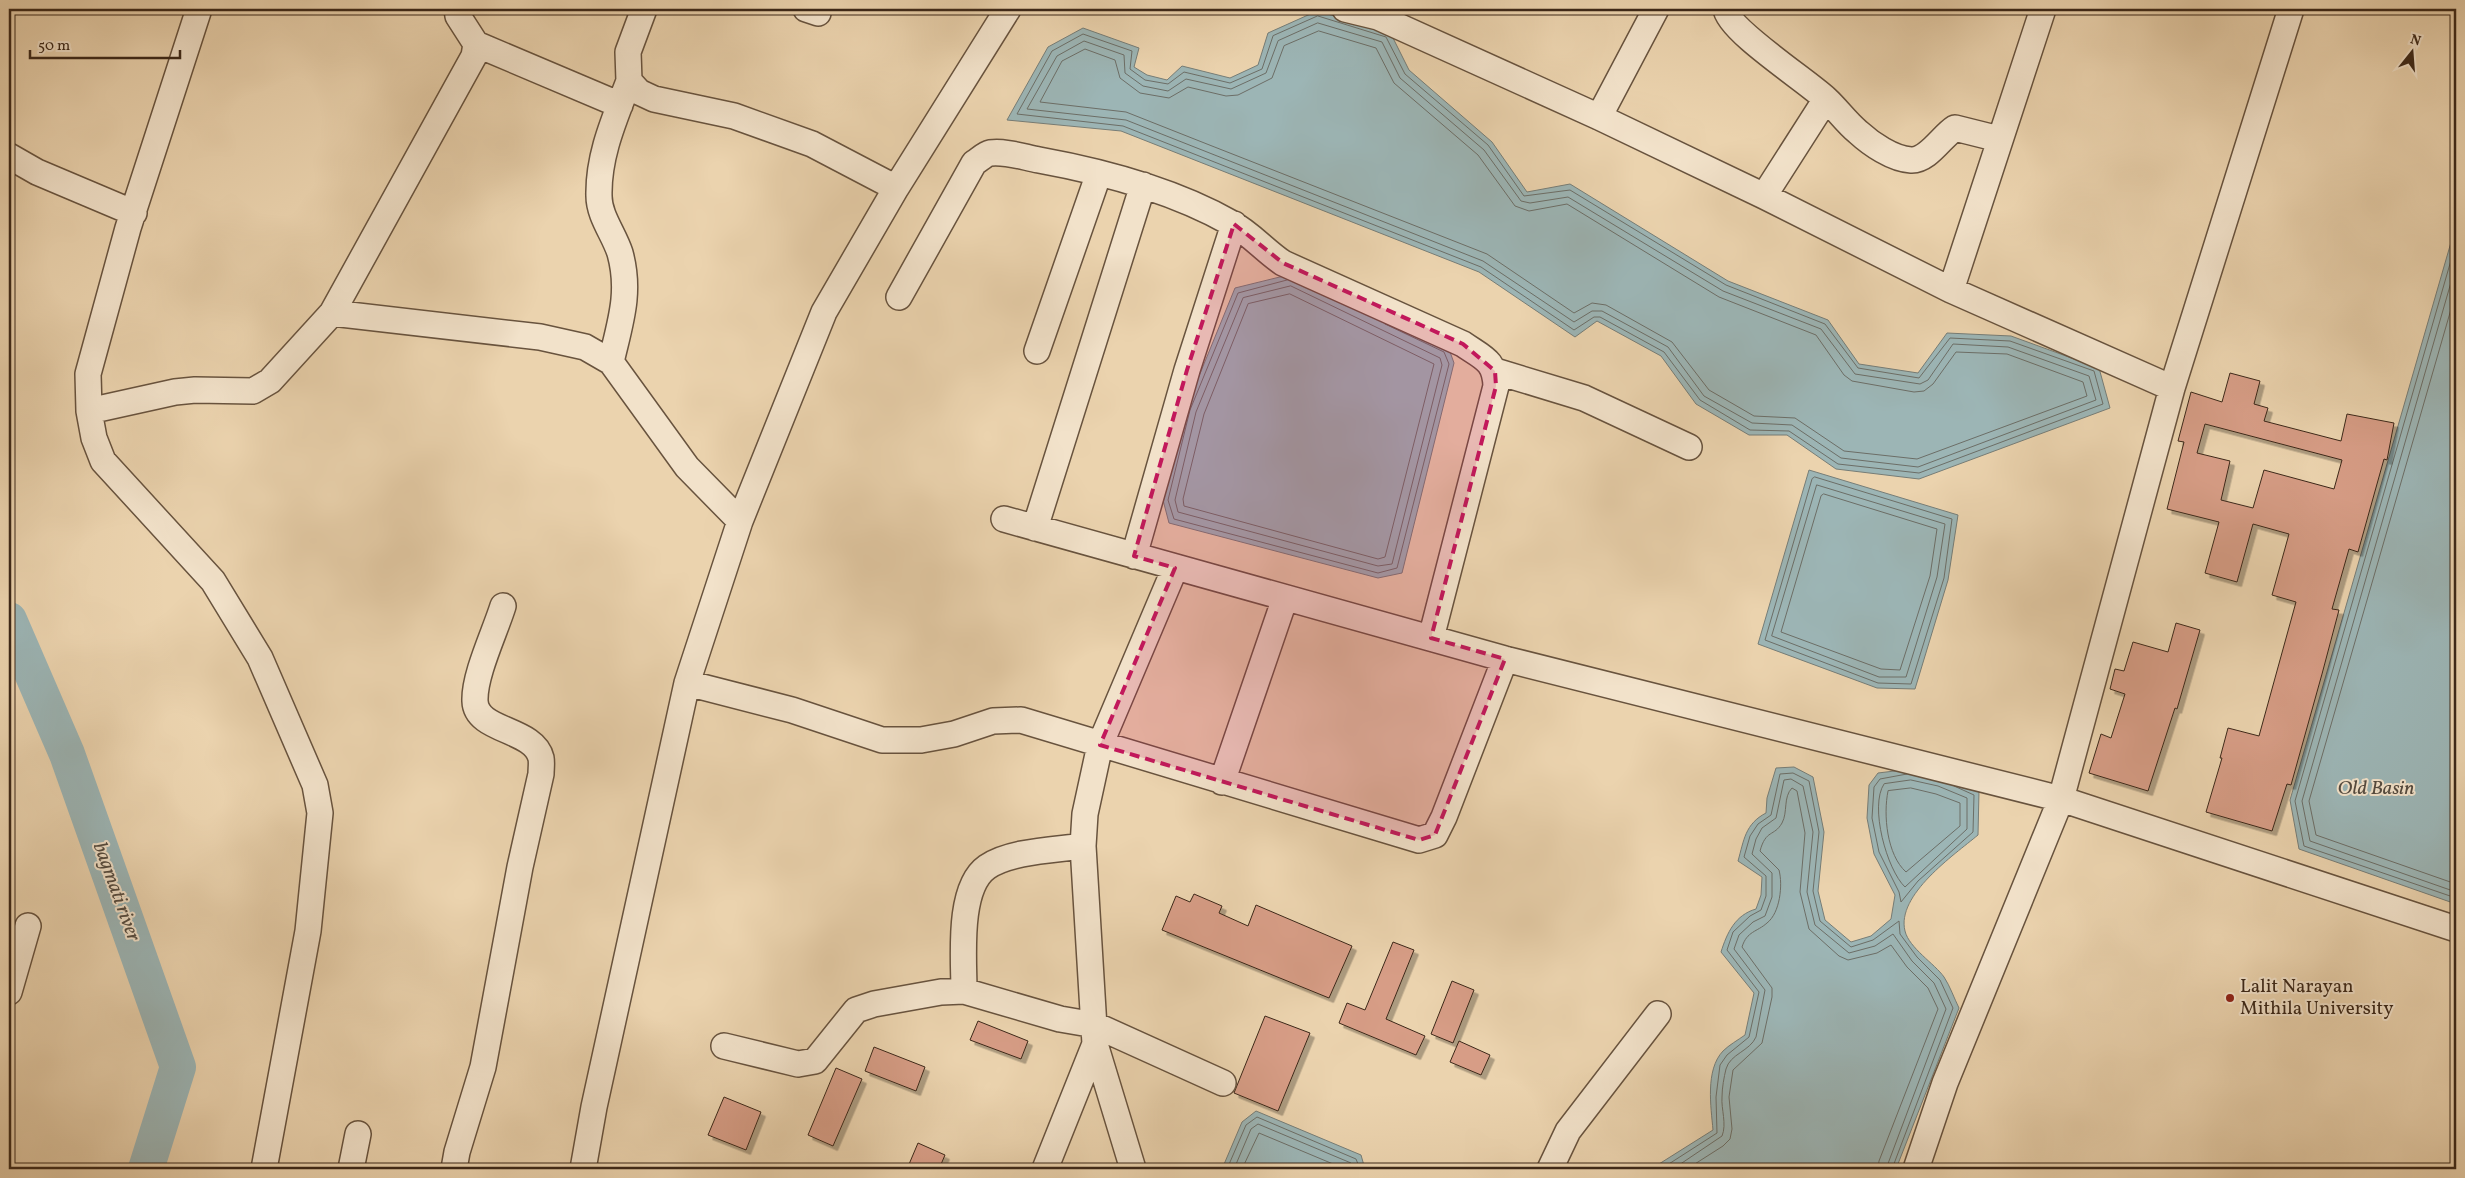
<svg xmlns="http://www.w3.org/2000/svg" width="2465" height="1178" viewBox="0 0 2465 1178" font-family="Vollkorn,serif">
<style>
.water{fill:#9cb5b5;stroke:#767d77}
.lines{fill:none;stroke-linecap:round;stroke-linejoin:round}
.shore{stroke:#6c6e67;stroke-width:1}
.river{stroke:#9cb5b5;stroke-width:36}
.building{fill:#d79d86;stroke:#3c2819;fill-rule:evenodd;filter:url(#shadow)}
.minor-casing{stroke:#68533e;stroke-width:28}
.minor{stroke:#f2e2ca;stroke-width:25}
.marked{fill:#c2185b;fill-opacity:0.2;stroke:#c2185b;stroke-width:4;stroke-dasharray:10 6;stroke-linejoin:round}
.poi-dot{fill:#8f2418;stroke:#f2e2ca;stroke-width:2}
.labels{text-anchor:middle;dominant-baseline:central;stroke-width:4;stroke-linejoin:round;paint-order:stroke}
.poi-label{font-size:19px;fill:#3c2819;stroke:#f2e2ca;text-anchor:start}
.water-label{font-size:20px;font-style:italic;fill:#544b40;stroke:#f2e2ca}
</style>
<defs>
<filter id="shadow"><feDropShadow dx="4.5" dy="4.5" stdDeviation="0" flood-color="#0004"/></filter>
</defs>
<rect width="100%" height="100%" fill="#ebd3ae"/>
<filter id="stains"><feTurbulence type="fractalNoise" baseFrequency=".004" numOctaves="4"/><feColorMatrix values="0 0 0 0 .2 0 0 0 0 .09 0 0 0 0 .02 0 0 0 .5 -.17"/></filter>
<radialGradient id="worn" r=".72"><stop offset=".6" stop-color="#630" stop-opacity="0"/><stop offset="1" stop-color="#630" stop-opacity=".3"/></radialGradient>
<path class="water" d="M1317,11L1390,32L1409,70L1492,142L1527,192L1570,184L1728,281L1828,320L1859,364L1918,373L1947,333L2011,336L2099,368L2110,408L1919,479L1836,469L1787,435H1749L1696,404L1661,356L1597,321L1575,337L1479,272L1121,131L1007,120L1048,47L1083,28L1139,48L1134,67L1147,75L1167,80L1182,66L1230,78L1258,65L1268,33Z
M2456,225V904L2299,849L2290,800Z
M1292,274L1449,349L1454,363L1402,573L1378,578L1169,523L1163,500L1186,408L1235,288Z
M1809,470L1958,515L1948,580L1915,689L1877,688L1758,644Z
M1794,767L1813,777L1824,832L1818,891L1825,920L1851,942L1871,936L1891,919L1895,895L1874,854L1867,818L1869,785L1878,773L1911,769L1979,791L1978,835C1954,855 1896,895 1905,931C1909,948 1935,964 1944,977C1950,986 1954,998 1959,1008L1896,1169H1651L1713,1130C1711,1107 1705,1070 1723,1051C1729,1045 1738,1040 1745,1035L1754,993L1721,952C1727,933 1735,915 1756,909L1761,895L1762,877L1738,861C1744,840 1745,824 1766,813L1767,798L1776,768Z
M1256,1111L1361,1155L1365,1169H1222L1242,1122Z"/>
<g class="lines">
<path class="shore" d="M1318,16L1386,37L1405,74L1488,145L1524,196L1570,190L1726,285L1825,324L1858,368L1919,378L1950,338L2010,341L2094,371L2103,404L1919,473L1838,464L1789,431L1750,430L1700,400L1664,352L1600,317H1594L1574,330L1481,267L1123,126L1017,114L1052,51L1083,34L1132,51L1130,69L1145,80L1168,84L1184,72L1230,83L1262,69L1273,36Z
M1318,23L1382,42L1400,78L1484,150L1521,201L1530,203L1568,197L1723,291L1821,329L1855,374L1920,384L1928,380L1953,344L2008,347L2089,376L2096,400L1918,467L1841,458L1792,425L1752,423L1704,396L1668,347L1602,311H1592L1574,322L1483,261L1126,120L1027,109L1057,56L1084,41L1124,55L1125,73L1143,86L1168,91L1186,79L1231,89L1266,73L1278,41Z
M1319,31L1376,48L1394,83L1478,155L1515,206L1529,211L1567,204L1719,297L1816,335L1844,375L1852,381L1914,392L1924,391L1933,384L1956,352L2007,354L2083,382L2087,396L1917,459L1844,451L1795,418L1754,416L1709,390L1672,342L1606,305L1592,303L1574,313L1487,254L1212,146L1126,112L1040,102L1062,61L1085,49L1115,60L1120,78L1140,93L1169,98L1188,87L1226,96L1238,95L1272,78L1284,46Z
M2456,243L2295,801L2304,846L2456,898
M2456,265L2302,801L2310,841L2456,892
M1287,280L1238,293L1190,410L1168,500L1174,519L1378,573L1397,568L1449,364L1444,352L1385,324
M1291,286L1440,358L1442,365L1392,564L1378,566L1178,512L1175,500L1196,412L1243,298Z
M2456,292L2309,801L2316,835L2456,884
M1290,294L1434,364L1385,557L1378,559L1184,506L1183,499L1204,414L1248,304Z
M1815,477L1952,519L1944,578L1911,684L1878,683L1765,640L1812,479Z
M1817,485L1945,524L1937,577L1906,677H1879L1772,636Z
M1824,494L1937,529L1930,576L1900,670L1881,669L1781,632L1821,496Z
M1907,774L1880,779L1874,787L1872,818L1879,852L1899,892L1901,902L1918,881L1973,832L1974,795L1954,786
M1911,780L1938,786L1967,798V829L1905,887C1887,870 1869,806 1884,784Z
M1911,788L1936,794L1960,803V826L1906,872C1887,855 1883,815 1888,791Z
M1227,1169L1246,1125L1257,1117L1356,1159L1360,1169
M1234,1169L1251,1129L1258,1124L1351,1163L1354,1169
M1242,1169L1259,1133L1345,1169
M1661,1169L1717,1133L1716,1097L1720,1065L1727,1055L1749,1037L1759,992L1727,950L1733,932L1750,916L1761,910L1766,896V876L1744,857L1750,836L1758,824L1771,815L1780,774L1793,773L1809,781L1819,832L1813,891L1820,921L1851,947L1873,940L1899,921L1900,934L1917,957L1940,980L1953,1008L1892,1169
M1673,1169L1722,1136C1727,1124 1721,1109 1722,1097C1722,1088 1724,1077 1726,1069C1730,1054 1750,1051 1756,1037L1765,990L1734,949L1739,935L1753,922L1765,916L1772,897V873L1752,854L1756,839L1762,828L1776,818L1784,780L1791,779L1803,786L1813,832L1807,892L1815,925L1849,953L1875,946L1893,934L1912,961L1934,983L1946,1009L1886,1169
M1687,1169L1723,1146L1730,1139L1732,1129L1729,1097L1733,1070L1762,1043L1772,997V988L1742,947C1747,931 1757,932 1767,923C1780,913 1783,885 1779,870L1760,851C1766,829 1774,837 1782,823C1788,812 1783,797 1792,788L1797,791L1805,833L1800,892L1809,929L1839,956L1848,960L1877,953L1891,945L1907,967L1928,988L1938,1009L1879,1161L1878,1169"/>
<path class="river" d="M9,620L67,754L178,1067L146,1169"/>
</g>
<path class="building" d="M2230,373L2260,381L2254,404L2268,408L2264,421L2341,441L2347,414L2394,423L2387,460L2384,459L2358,552L2349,549L2332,609L2339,610L2322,674L2291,785L2287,784L2272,831L2206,812L2222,758H2220L2228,728L2259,736L2296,602L2272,595L2289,534L2253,524L2237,582L2205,573L2219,522L2167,509L2184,442L2178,441L2191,392L2222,402ZM2205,424L2342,460L2334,489L2264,470L2253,508L2221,500L2230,461L2197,453Z
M2176,623L2200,630L2177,709L2175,708L2148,791L2089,773L2101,734L2111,738L2125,694L2110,689L2115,669L2124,671L2133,642L2168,652Z
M1194,894L1222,906L1219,913L1248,926L1256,905L1352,946L1329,998L1162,930L1176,896L1190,902Z
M1393,942L1414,950L1386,1019L1425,1036L1416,1055L1339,1023L1347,1003L1365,1010Z
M1452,981L1474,990L1453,1043L1431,1034Z
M1265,1016L1310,1033L1278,1111L1234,1093Z
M978,1021L1028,1041L1021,1059L970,1040Z
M1459,1041L1490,1055L1481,1075L1450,1062Z
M874,1047L925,1067L916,1091L865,1071Z
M836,1068L862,1079L833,1146L808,1135Z
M724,1097L761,1112L746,1150L708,1135Z
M918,1143L945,1155L939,1169H907Z"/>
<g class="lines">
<defs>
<path id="minor" d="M199,9L128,228L88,374L89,411L94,438L103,461L213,581L260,658L315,785L320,813L308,931L264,1169
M644,9L628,52L629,81L639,92L654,99L734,116L812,144L896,188
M806,9L818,13
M1345,9L1378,17L1599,117L1764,196L1951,290L2172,388
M1726,9C1728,30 1807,81 1826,99C1837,109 1846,122 1858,132C1871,144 1893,159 1911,160C1928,161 1942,136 1955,128L1999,139
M476,44L620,105
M1599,117L1656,9
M9,156L37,172L134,213
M1764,196L1826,99
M1951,290L2043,9
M899,297L974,163C979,160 985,154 990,153C1006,151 1023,157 1039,160C1105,172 1173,190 1231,223C1250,233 1265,251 1283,263L1463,344C1483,358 1495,360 1496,386L1431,638
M332,313L540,337L585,347L611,362L687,467L740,521
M1037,351L1099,173
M611,362C620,323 631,293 620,253C614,234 599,216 599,196C598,155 615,118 629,81
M1495,371L1584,398L1689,447
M89,411L175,392L195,390L253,391L270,381L332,313L474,56L476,44L458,16L457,9
M1004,519L1505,659L2061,799L2456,929
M1035,528L1143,185
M1134,556L1187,370L1234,224
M687,683L792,710L882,740H921L954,734L993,721L1021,720L1419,840L1435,835L1444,817L1505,659
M1222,782L1285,598
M964,991C964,959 957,888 987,867C1010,851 1055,850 1083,846
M9,992L28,926
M724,1046L798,1064L815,1061L856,1010L874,1004L941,992L964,991L1060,1019L1095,1025L1223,1083
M351,1169L358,1134
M454,1169L457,1152L483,1067L520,867L541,774C541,769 542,763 541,758C534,728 476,732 475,701C474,675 495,632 503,606
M583,1169L594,1107L687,683L740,521L824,312L896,188L1008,9
M1045,1169L1095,1044
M1133,1169L1095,1044L1083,846L1085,814L1100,745L1175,568
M1550,1169L1568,1131L1658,1014
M1916,1169L1945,1083L2061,799L2172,388L2291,9"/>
</defs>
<use href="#minor" class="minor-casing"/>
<use href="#minor" class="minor"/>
</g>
<path class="marked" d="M1234,224L1283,263L1463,344L1495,371L1496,386L1431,638L1505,659L1435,835L1419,840L1100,745L1175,568L1134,556L1187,370Z"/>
<circle class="poi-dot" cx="2230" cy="998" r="5"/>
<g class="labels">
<g class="poi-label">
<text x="2240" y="987">Lalit Narayan<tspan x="2240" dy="22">Mithila University</tspan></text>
</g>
<g class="water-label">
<text x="2376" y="789">Old Basin</text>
<text transform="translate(116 892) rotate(70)">bagmati river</text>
</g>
</g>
<rect width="2465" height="1178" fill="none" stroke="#ebd3ae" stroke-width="30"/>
<rect x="10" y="10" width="2445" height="1158" fill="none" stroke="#3c2819" stroke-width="2.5"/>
<rect x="15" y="15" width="2435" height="1148" fill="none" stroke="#3c2819"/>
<g transform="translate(2412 52) rotate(17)" stroke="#f2e2ca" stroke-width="4" paint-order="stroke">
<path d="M0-4L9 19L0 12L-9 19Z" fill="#3c2819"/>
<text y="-8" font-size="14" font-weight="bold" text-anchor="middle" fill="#3c2819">N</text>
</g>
<path d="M30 50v8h150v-8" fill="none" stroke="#3c2819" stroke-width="2.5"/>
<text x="38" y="50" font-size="15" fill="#3c2819" stroke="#f2e2ca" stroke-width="4" paint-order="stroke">50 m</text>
<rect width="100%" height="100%" filter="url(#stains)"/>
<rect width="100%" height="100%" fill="url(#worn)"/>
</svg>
